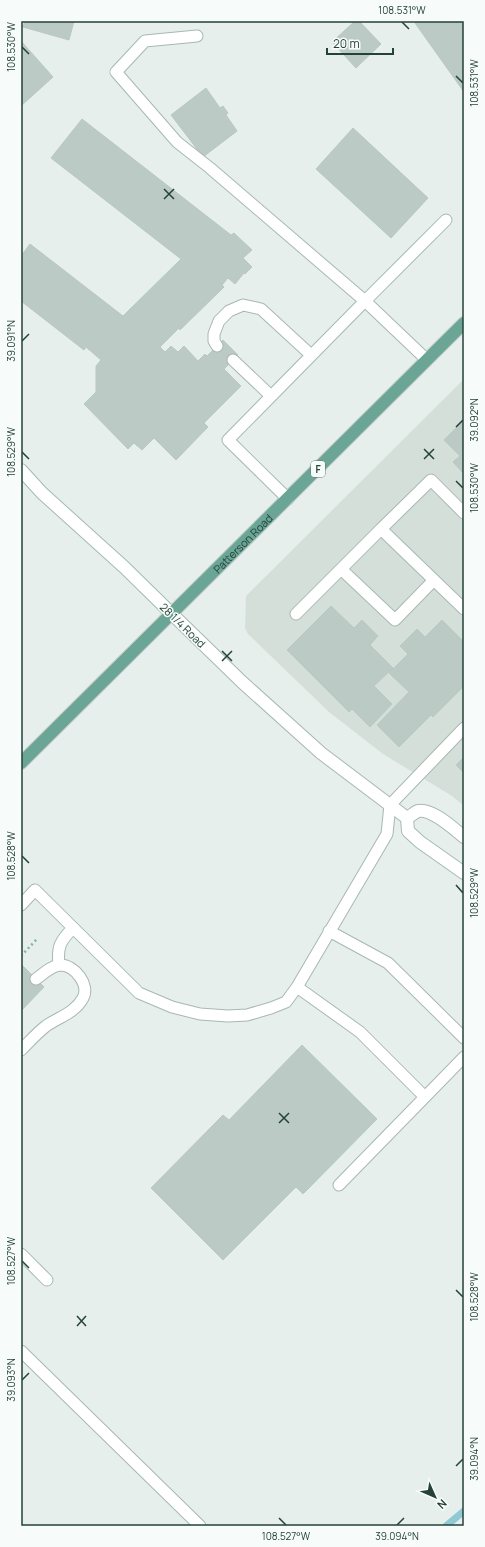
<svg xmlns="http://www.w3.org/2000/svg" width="485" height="1547" viewBox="0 0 485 1547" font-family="Manrope,sans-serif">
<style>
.built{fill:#d4dfda}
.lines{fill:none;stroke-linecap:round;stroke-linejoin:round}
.stream{stroke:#8ec9d4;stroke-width:7}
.building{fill:#bbcac4;stroke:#b8c9c2}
.service-casing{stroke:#a8b8b2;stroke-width:13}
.tertiary-casing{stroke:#a8b8b2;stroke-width:14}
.secondary-casing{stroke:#a4bbb3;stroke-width:14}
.primary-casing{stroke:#c2cac8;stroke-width:14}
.path{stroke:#86b3a5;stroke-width:2.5;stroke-dasharray:2 3;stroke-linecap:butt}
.service{stroke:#fff;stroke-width:11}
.tertiary{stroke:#fff;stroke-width:12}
.secondary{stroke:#fff;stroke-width:12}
.primary{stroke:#6aa596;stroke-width:12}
.ticks{fill:none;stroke:#24423a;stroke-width:1.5}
.labels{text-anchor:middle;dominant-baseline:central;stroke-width:3;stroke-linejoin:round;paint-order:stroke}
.shield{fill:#f7fbf9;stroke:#637a73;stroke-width:1}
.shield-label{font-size:10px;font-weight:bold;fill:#24423a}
.street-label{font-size:11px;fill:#24423a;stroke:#f7fbf9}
.neatline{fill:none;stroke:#24423a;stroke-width:1.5}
.ticks-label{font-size:10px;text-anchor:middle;fill:#24423a}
</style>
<rect width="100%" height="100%" fill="#e6efeb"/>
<path class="built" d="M464,379V806L452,796L383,754L329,712L248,634L245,628L246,596Z"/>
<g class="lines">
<path class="stream" d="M446,1526L464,1511"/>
</g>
<path class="building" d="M25,21H74L69,40L23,27Z
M355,21H359L381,44L356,68L332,42Z
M418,21H461L464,25V92L415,23Z
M21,41L53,77L22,105H21Z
M206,88L220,108L223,106L228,113L226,115L237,131L203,157L171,115Z
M82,119L231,235L234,233L252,250L243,258L252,267L245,274L244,273L235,284L228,278L222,285L224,287L180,330L179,328L160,347L165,352L171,346L178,352L184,346L198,361L205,354L207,356L223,340L238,355L224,369L241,386L204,423L208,427L176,460L154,438L142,450L134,443L128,449L84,404L96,392V366L101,360L86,347L84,350L21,301V256L30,244L123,316L181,259L51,158Z
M353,128L428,198L391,238L316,169Z
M464,420V474L453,462L460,456L444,440Z
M331,606L354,628L362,620L378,636L370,645L393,668L374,686L392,704L370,727L352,709L349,712L287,650Z
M442,620L464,642V686L433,717L431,715L399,747L377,725L409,692L389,673L408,654L400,646L417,629L425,637Z
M464,757V773L456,765Z
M21,964L44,987L21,1011Z
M302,1045L377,1119L303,1194L296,1187L223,1260L151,1188L223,1115L229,1120Z"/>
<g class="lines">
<defs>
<path id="service" d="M197,36L145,41L116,72L177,142L210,168L365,301L446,220
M217,346L214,341V334L219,321L229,311L243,305L261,309L311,355
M233,360L271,396
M288,499L228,440L365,301L427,360
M464,513L431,480L381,529L464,609
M381,529L341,569L395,620L434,580
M296,614L341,569
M21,905L35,890L139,993L172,1007L200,1014L228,1016L247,1015L271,1008L286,1002L297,987L387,834L390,805L464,728
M329,931L388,963L464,1038
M59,965C57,947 60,941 73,928
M297,987L360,1032L425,1097L339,1185
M21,1050C29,1042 37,1033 46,1026C59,1017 75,1013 83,998C90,985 75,965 60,965C51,966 43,974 36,979
M425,1097L464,1057
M21,1254L47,1280
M21,1351L200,1526"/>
<path id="tertiary" d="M172,614L242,682L321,753L407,818
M407,818L408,831L420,842L464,873
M407,818C411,816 415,812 418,811C432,808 454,829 464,837"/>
<path id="secondary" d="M21,470L42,493L124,567L172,614"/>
<g id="primary">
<path id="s1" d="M21,763L464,323"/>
</g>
</defs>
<use href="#service" class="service-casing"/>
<use href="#tertiary" class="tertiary-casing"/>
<use href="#secondary" class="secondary-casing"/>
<use href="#primary" class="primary-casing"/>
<path class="path" d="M21,956L37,939"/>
<use href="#service" class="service"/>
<use href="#tertiary" class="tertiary"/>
<use href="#secondary" class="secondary"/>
<use href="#primary" class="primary"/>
</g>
<path class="ticks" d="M402,22L409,29M22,47L29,54M456,76L463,83M164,189L174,199M164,199L174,189M22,341L29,334M456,427L463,420M424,449L434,459M22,452L29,459M424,459L434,449M456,481L463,488M222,651L232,661M222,661L232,651M22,856L29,863M456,885L463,893M279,1113L289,1123M279,1123L289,1113M22,1261L29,1268M456,1290L463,1297M77,1316L86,1326M77,1326L86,1316M22,1380L29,1373M456,1466L463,1459M279,1518L286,1525M397,1525L404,1518"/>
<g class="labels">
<rect class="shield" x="311" y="461" width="14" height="16" rx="3"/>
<g class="shield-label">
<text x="318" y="469">F</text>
</g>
<g class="street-label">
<text stroke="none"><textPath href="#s1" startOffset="312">Patterson Road</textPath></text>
<text transform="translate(183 625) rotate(44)">28 1/4 Road</text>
</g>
</g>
<rect width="485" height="1547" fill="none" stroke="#f7fbf9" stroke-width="44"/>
<g transform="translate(435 1497) rotate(135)" stroke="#f7fbf9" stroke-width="3" paint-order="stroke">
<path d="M0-3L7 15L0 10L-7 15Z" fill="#24423a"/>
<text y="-6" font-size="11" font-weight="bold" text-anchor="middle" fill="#24423a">N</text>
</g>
<path d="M327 48v6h66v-6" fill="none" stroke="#24423a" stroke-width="2"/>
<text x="333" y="48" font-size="12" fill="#24423a" stroke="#f7fbf9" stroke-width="3" paint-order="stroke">20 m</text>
<rect x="22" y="22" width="441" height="1503" class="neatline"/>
<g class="ticks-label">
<text x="402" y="14">108.531°W</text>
<text transform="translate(11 47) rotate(-90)" y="4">108.530°W</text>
<text transform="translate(474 83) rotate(-90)" y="4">108.531°W</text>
<text transform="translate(11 341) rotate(-90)" y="4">39.091°N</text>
<text transform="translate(474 420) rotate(-90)" y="4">39.092°N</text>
<text transform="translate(11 452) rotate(-90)" y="4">108.529°W</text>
<text transform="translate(474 488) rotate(-90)" y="4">108.530°W</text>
<text transform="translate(11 856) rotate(-90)" y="4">108.528°W</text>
<text transform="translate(474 893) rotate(-90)" y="4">108.529°W</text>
<text transform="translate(11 1261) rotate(-90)" y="4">108.527°W</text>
<text transform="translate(474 1297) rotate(-90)" y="4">108.528°W</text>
<text transform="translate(11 1380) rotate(-90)" y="4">39.093°N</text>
<text transform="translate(474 1459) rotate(-90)" y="4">39.094°N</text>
<text x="286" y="1540">108.527°W</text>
<text x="397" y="1540">39.094°N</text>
</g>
</svg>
